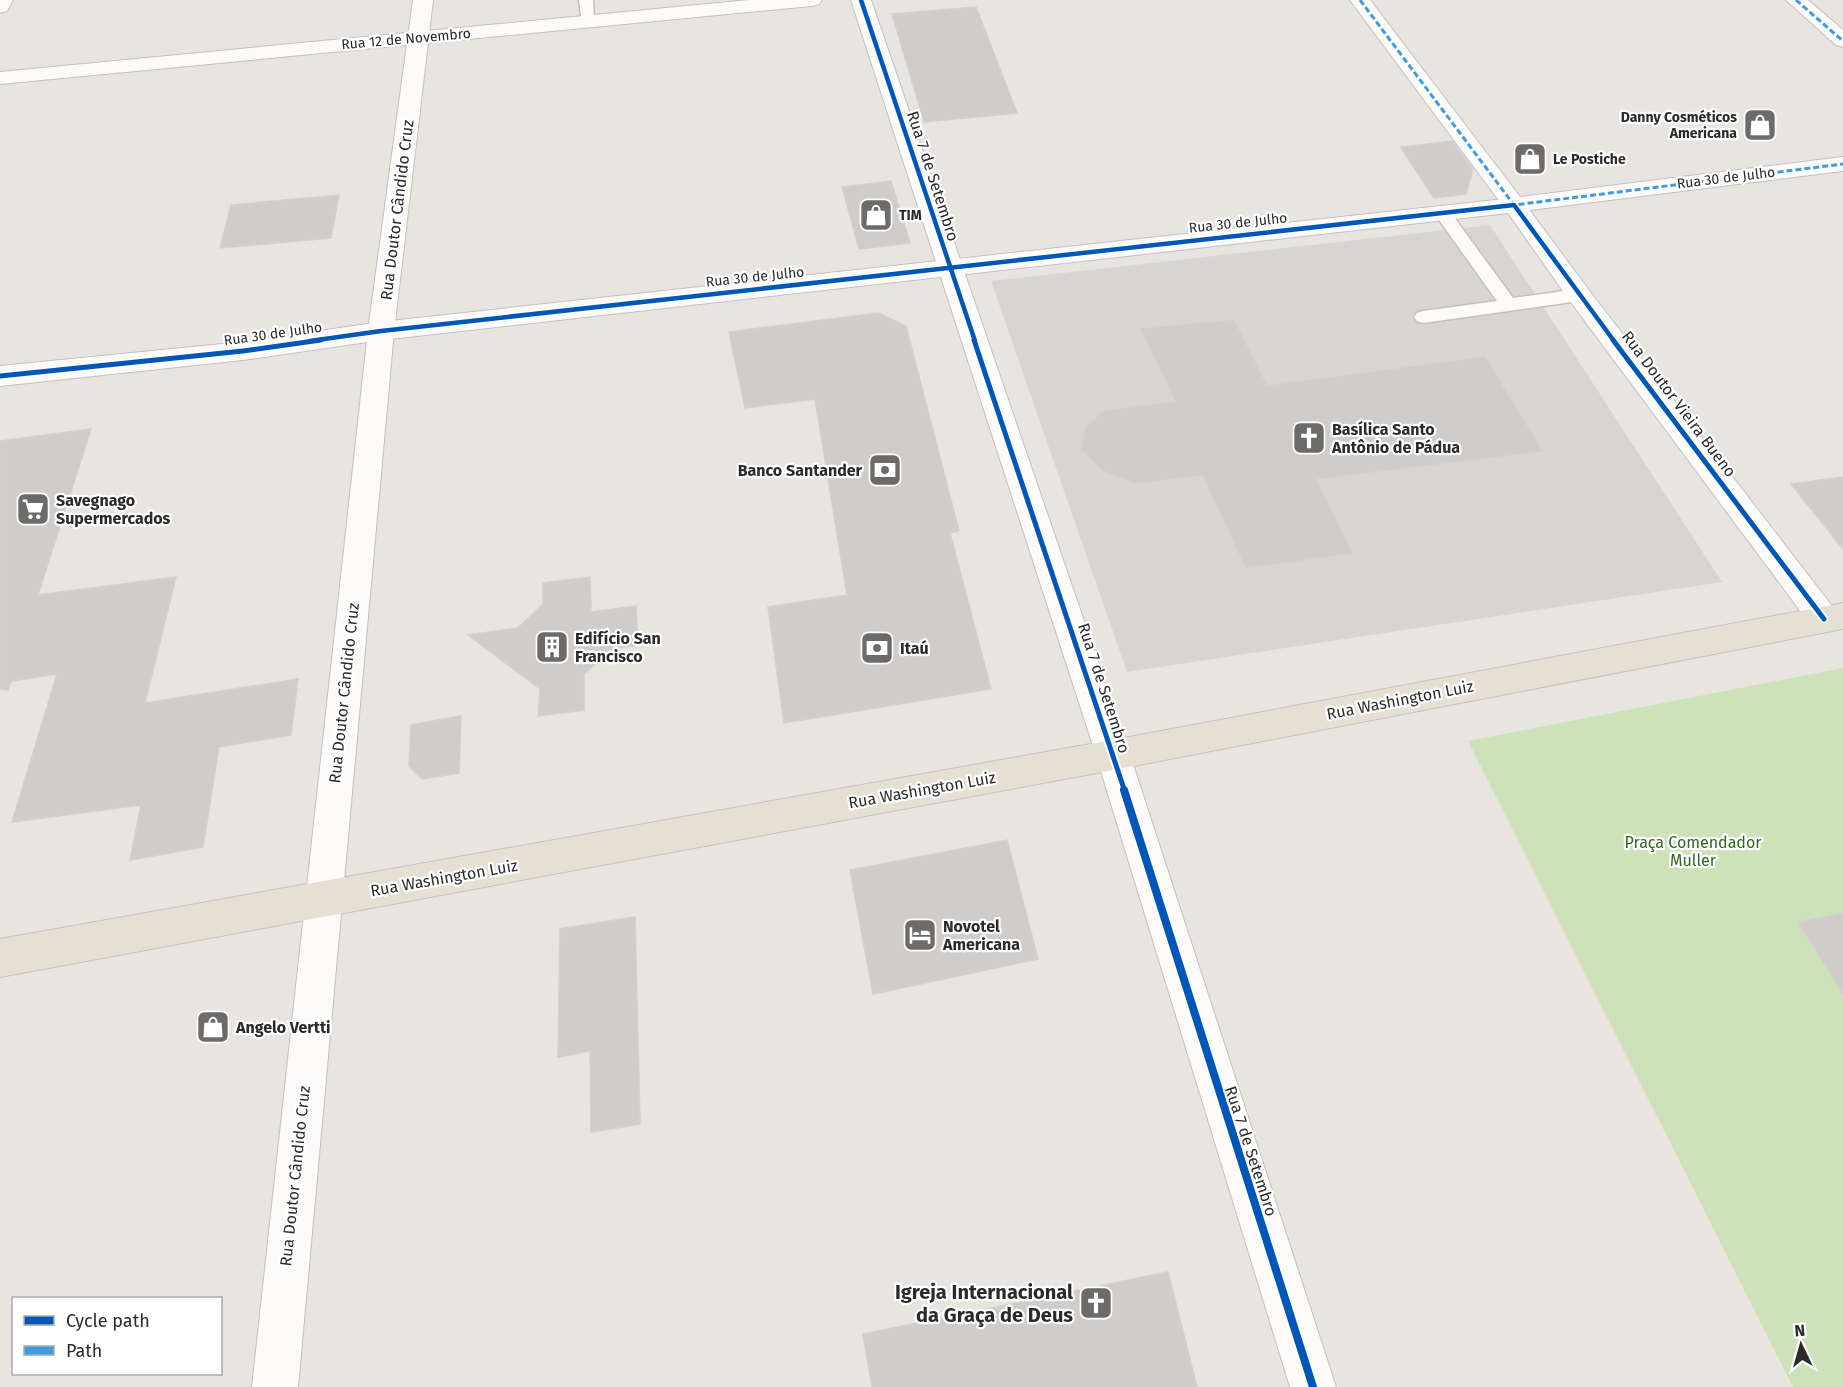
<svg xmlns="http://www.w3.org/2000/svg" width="1843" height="1387" viewBox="0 0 1843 1387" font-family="'Fira Sans',sans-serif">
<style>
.green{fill:#cee2ba}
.plaza{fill:#d8d4d0}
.building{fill:#cfccc9;stroke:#d3d0cc;stroke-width:1.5}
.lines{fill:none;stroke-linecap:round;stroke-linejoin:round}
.service-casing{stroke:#c2c1c1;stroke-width:3}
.pedestrian-casing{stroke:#c2c1c1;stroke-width:2}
.minor-casing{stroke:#c2c1c1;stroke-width:2}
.tertiary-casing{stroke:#c2c1c1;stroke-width:2}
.secondary-casing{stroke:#c2c1c1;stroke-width:2}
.primary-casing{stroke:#c4c3c1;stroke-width:2}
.service{fill:#fcfbfa;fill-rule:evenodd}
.pedestrian{fill:#fcfbfa;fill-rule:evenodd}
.minor{fill:#fcfbfa;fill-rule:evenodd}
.tertiary{fill:#fcfbfa;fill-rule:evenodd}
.secondary{fill:#fcfbfa;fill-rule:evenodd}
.primary{fill:#e6e0d4;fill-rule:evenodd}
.quiet{stroke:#3d9ce1;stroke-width:3;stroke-dasharray:6 3;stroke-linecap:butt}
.cycleway-far2-casing{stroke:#fff;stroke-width:7}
.cycleway-far1-casing{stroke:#fff;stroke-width:9}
.cycleway-casing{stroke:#fff;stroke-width:11}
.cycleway-far2{stroke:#0057b8;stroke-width:4.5}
.cycleway-far1{stroke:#0057b8;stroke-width:5}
.cycleway{stroke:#0057b8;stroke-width:8}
.labels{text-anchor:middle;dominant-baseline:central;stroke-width:4.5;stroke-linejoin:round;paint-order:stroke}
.far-street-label{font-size:14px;fill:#2a2a2a;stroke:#fff}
.far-poi-label{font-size:14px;font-weight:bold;fill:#2a2a2a;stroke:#fff;text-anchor:start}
.street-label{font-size:16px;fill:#2a2a2a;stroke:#fff}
.poi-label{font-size:16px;font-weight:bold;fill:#2a2a2a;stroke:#fff;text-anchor:start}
.park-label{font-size:16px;fill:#32661c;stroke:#fff}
.near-poi-label{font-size:20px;font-weight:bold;fill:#2a2a2a;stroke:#fff;text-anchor:end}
</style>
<rect width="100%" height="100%" fill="#e8e4e0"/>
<path class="green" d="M1843,668V1387H1793L1468,741Z"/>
<path class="plaza" d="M1490,225L1722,582L1127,672L991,281Z"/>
<path class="building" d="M976,7L1017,113L924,122L892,14Z
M1452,141L1473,169L1466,194L1434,198L1401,147Z
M891,181L910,243L859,249L842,187Z
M339,195L331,238L220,248L231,205Z
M878,313L906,326L959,531L950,533L991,689L784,723L768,607L847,595L815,399L745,408L729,332Z
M1234,320L1267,386L1485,357L1542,451L1316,479L1352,553L1246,568L1203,475L1136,483L1102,470L1082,449L1086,427L1104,411L1176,402L1141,329Z
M91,429L38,595L176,577L145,703L298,679L291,735L219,747L203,847L130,860L141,805L12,822L57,674L11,681L8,690L0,689V441Z
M1843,477V549L1791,484Z
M590,577L591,612L636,606L638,645L612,649L584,674V710L538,716L540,689L468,635L518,628L543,604V583Z
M461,716L459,773L422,779L409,766L411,725Z
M1007,840L1038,959L873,994L850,870Z
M1843,913V994L1798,922Z
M635,917L640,1124L591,1132L590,1051L558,1057L560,929Z
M1168,1272L1197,1387H872L863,1334Z"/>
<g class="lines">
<defs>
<path id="service" d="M579,0H593L594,21L592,24H582Z
M1442,208L1448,209L1513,298L1579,289L1585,291L1588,295L1585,299L1579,301L1423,323L1417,321L1414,317L1417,313L1423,311L1497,301L1434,213Z"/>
<path id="pedestrian" d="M1350,0H1370L1520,197L1843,157V171L1514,212L1506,210Z
M1786,0H1808L1843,30V47L1836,45Z"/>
<path id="minor" d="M0,0H13L7,11L0,13Z
M749,0H822L819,4L812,6L0,84V72Z
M1514,198L1522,200L1588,289L1835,610L1840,619L1835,628L1824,632L1813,628L1570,301L1508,213L381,340L243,360L0,386V366L243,342L381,322Z"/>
<path id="tertiary" d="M851,0H871L1130,755L1336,1387H1290L1096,755Z"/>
<path id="secondary" d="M413,0H433L394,331L298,1387H252L368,331Z"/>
<path id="primary" d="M1843,603V629L1113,770L0,977V939L1113,740Z"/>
</defs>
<use href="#service" class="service-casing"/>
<use href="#pedestrian" class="pedestrian-casing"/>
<use href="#minor" class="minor-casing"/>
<use href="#tertiary" class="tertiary-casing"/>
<use href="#secondary" class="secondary-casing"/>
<use href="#primary" class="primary-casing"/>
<use href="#service" class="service"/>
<use href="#pedestrian" class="pedestrian"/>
<use href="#minor" class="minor"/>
<use href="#tertiary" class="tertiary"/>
<use href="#secondary" class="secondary"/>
<use href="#primary" class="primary"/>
<path class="quiet" d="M1360,0L1514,205L1843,164
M1796,0L1843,41"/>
<defs>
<path id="cycleway-far2" d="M861,0L975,341
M310,341L381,331L1514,205L1614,341"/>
<path id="cycleway-far1" d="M974,340L1125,792
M1613,340L1824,619
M0,376L243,351L321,340"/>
<path id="cycleway" d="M1124,790L1313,1387"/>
</defs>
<use href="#cycleway-far2" class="cycleway-far2-casing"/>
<use href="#cycleway-far1" class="cycleway-far1-casing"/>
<use href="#cycleway" class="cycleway-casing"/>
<use href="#cycleway-far2" class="cycleway-far2"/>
<use href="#cycleway-far1" class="cycleway-far1"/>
<use href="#cycleway" class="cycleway"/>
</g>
<defs>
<symbol id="shop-square" viewBox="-11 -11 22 22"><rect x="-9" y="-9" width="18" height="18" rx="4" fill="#6c6b6a" stroke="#fff"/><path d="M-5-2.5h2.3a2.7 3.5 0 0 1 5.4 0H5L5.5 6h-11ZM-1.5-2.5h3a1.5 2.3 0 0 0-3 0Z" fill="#fff"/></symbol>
<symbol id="church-square" viewBox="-11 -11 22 22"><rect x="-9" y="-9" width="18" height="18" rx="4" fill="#6c6b6a" stroke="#fff"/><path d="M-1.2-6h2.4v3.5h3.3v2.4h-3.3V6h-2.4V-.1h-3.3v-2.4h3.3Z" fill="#fff"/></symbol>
<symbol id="bank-square" viewBox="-11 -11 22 22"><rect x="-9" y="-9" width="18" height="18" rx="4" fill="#6c6b6a" stroke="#fff"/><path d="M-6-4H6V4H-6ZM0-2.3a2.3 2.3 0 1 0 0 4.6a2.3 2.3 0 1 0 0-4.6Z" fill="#fff"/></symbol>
<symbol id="supermarket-square" viewBox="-11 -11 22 22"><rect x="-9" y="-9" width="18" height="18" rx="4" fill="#6c6b6a" stroke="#fff"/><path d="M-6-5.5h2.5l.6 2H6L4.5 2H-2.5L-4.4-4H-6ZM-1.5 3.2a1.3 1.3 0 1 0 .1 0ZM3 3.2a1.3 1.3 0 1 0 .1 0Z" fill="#fff"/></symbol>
<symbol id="building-square" viewBox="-11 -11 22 22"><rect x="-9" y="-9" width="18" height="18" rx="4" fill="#6c6b6a" stroke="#fff"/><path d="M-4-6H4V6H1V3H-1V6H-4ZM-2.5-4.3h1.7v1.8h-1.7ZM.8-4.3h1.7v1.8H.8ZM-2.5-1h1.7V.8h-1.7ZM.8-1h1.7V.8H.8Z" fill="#fff"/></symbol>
<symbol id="hotel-square" viewBox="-11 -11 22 22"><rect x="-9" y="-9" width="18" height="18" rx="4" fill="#6c6b6a" stroke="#fff"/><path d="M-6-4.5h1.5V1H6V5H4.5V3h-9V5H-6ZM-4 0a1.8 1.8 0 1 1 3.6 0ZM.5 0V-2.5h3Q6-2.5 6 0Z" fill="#fff"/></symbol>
</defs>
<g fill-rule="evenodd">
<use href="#shop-square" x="1741" y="106" width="38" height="38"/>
<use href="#shop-square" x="1511" y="140" width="38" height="38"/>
<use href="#shop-square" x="857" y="196" width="38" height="38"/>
<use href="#church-square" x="1290" y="419" width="38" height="38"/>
<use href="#bank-square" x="866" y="451" width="38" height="38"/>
<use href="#supermarket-square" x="14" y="490" width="38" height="38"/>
<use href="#building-square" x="533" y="628" width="38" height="38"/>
<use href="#bank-square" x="858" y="629" width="38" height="38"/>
<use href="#hotel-square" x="901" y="916" width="38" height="38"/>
<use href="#shop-square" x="194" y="1008" width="38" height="38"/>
<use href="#church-square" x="1077" y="1284" width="38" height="38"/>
</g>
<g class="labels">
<g class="far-street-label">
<text transform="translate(406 39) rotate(-5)">Rua 12 de Novembro</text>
<text transform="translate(1726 178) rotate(-7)">Rua 30 de Julho</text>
<text transform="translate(1238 223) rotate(-6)">Rua 30 de Julho</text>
<text transform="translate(755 277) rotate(-6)">Rua 30 de Julho</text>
<text transform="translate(273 334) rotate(-8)">Rua 30 de Julho</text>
</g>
<g class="far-poi-label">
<text x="1737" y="117" text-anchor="end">Danny Cosméticos<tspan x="1737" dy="16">Americana</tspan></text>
<text x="1553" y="159">Le Postiche</text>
<text x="899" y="215">TIM</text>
</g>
<g class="street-label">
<text transform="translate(933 176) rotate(72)">Rua 7 de Setembro</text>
<text transform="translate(397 210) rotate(-83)">Rua Doutor Cândido Cruz</text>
<text transform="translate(1679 404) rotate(53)">Rua Doutor Vieira Bueno</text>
<text transform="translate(1104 688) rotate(72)">Rua 7 de Setembro</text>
<text transform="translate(344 693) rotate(-84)">Rua Doutor Cândido Cruz</text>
<text transform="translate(1400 700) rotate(-11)">Rua Washington Luiz</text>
<text transform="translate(922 790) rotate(-10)">Rua Washington Luiz</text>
<text transform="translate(444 878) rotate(-10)">Rua Washington Luiz</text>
<text transform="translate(1251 1151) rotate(72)">Rua 7 de Setembro</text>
<text transform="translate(295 1176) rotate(-84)">Rua Doutor Cândido Cruz</text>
</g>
<g class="poi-label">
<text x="1332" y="429">Basílica Santo<tspan x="1332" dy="18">Antônio de Pádua</tspan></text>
<text x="862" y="470" text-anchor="end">Banco Santander</text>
<text x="56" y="500">Savegnago<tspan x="56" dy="18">Supermercados</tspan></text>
<text x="575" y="638">Edifício San<tspan x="575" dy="18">Francisco</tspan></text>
<text x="900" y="648">Itaú</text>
<text x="943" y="926">Novotel<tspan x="943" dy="18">Americana</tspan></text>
<text x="236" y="1027">Angelo Vertti</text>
</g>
<g class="park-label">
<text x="1693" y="842">Praça Comendador<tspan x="1693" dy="18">Muller</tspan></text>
</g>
<g class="near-poi-label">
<text x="1073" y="1292">Igreja Internacional<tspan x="1073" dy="23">da Graça de Deus</tspan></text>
</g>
</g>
<rect x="12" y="1297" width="210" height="78" fill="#ffffff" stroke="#aaaaaa" stroke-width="1.5"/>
<rect x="24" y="1316" width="30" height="9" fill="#0057b8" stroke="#aaaaaa" stroke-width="1.5"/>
<text x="66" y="1327" font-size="18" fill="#2a2a2a">Cycle path</text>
<rect x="24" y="1346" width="30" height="9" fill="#3d9ce1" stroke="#aaaaaa" stroke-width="1.5"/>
<text x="66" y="1357" font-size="18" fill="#2a2a2a">Path</text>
<g transform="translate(1801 1345) rotate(355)" stroke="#ffffff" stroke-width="4.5" paint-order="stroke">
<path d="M0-4.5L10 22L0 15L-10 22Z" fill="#2a2a2a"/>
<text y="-9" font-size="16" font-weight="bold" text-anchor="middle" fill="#2a2a2a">N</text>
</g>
</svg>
